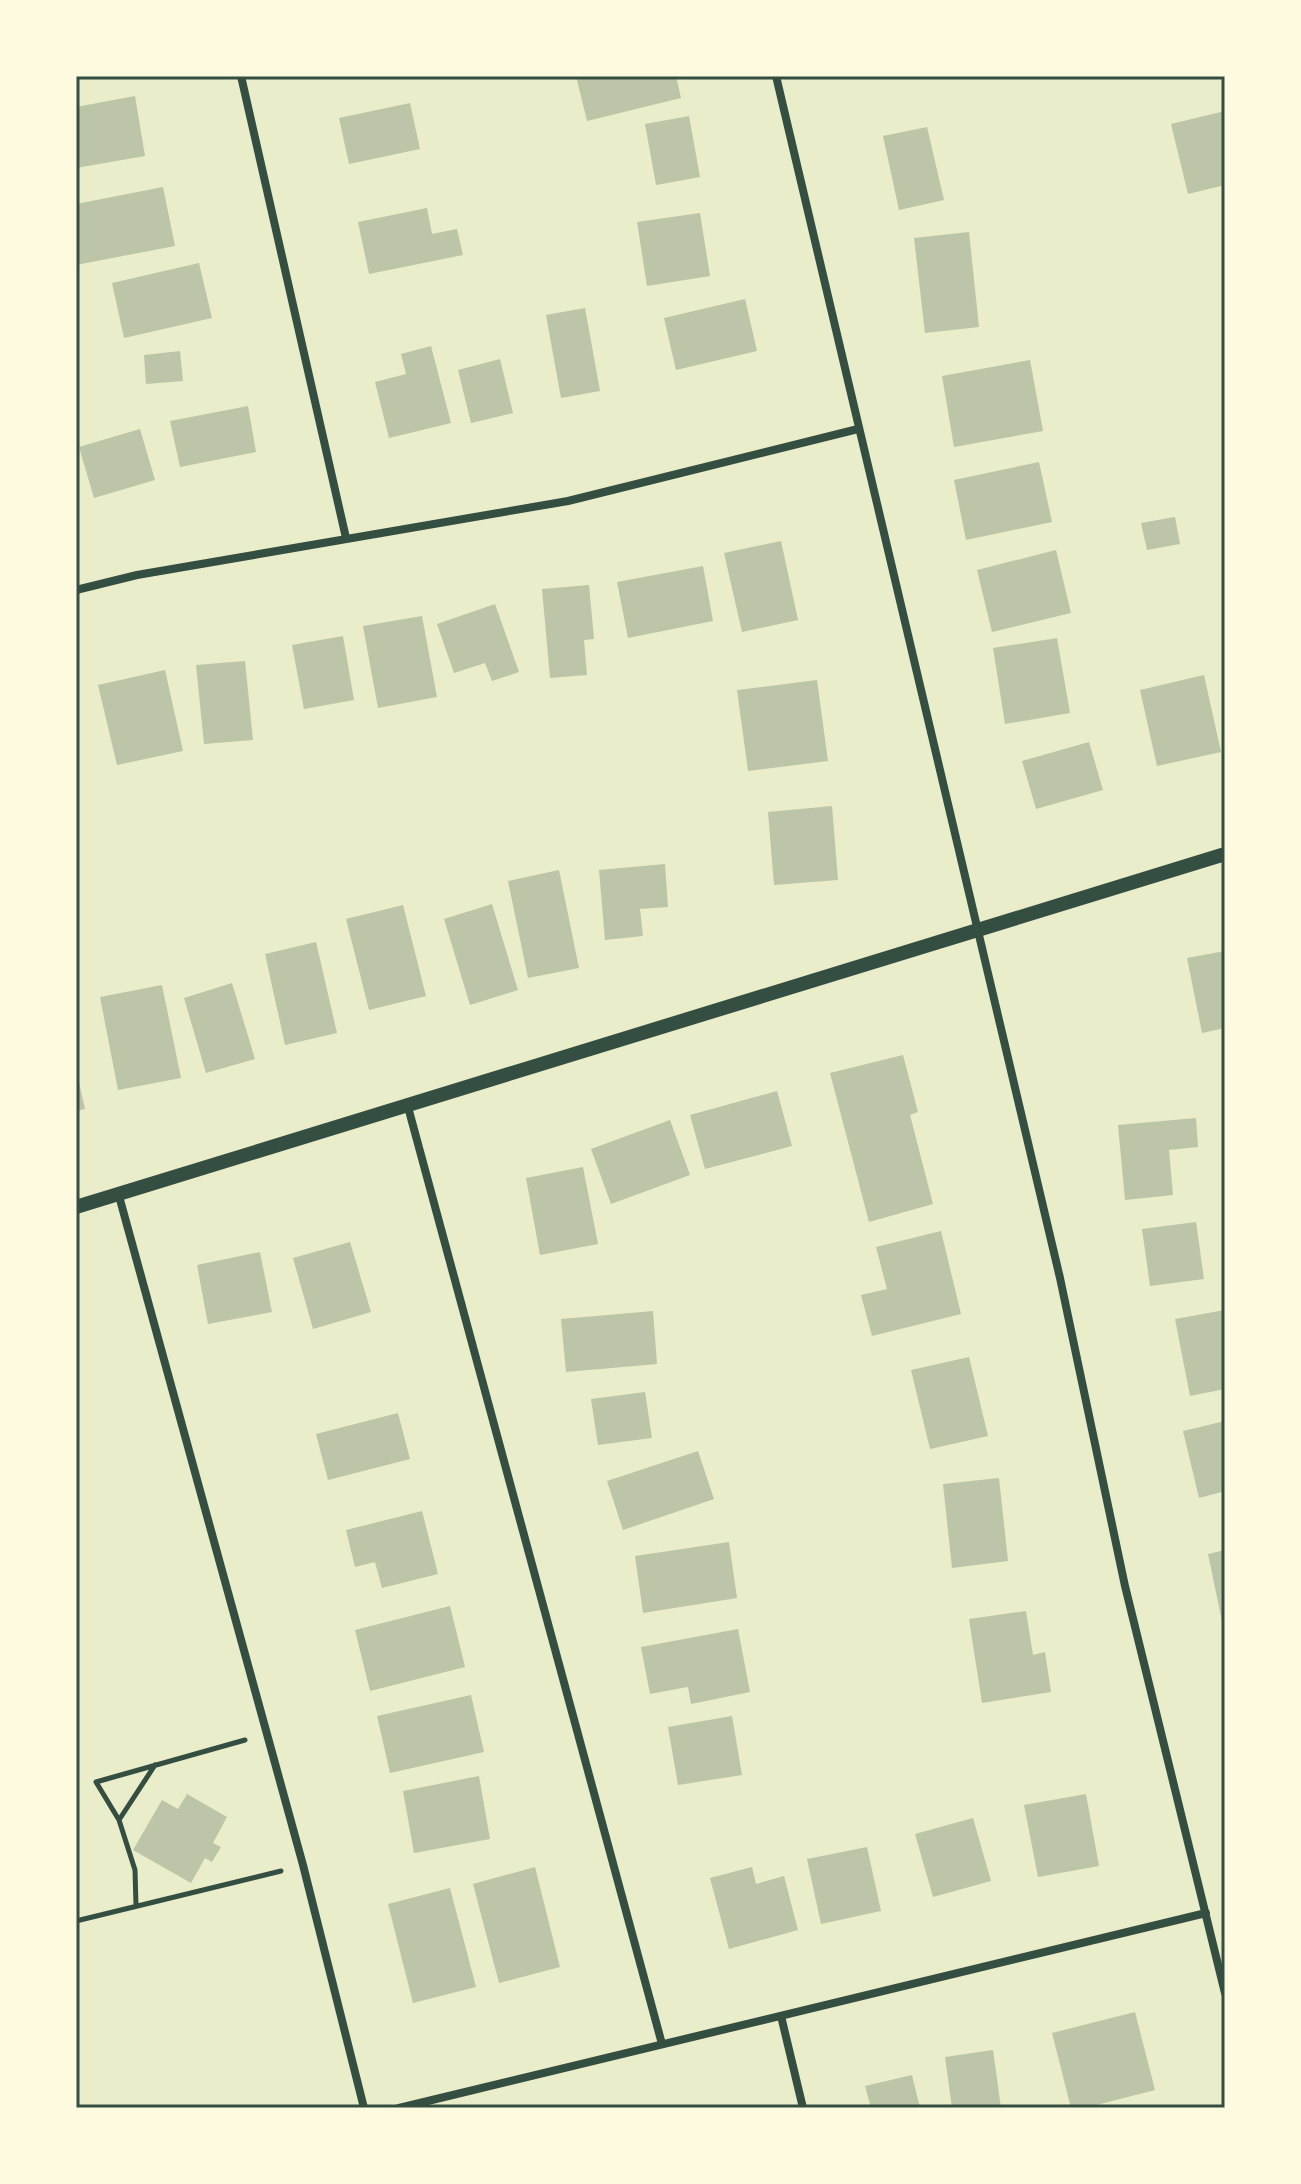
<svg xmlns="http://www.w3.org/2000/svg" width="1301" height="2184" viewBox="0 0 1301 2184" font-family="'PT Sans Narrow',sans-serif">
<style>
.building{fill:#bcc5a7}
.lines{fill:none;stroke-linecap:round;stroke-linejoin:round}
.path{stroke:#344e41;stroke-width:5}
.minor{stroke:#344e41;stroke-width:8}
.tertiary{stroke:#344e41;stroke-width:14}
.neatline{fill:none;stroke:#344e41;stroke-width:3}
</style>
<rect width="100%" height="100%" fill="#e9edc9"/>
<path class="building" d="M576,76H676L681,98L587,121Z
M135,96L145,156L76,168V107Z
M410,103L420,149L349,164L339,118Z
M1225,111V185L1188,194L1171,124Z
M689,116L700,177L656,185L645,124Z
M927,127L944,200L899,210L883,136Z
M163,187L175,246L76,265V204Z
M427,208L432,234L457,229L463,255L369,274L358,222Z
M700,213L710,276L647,286L637,222Z
M969,232L979,327L925,333L914,238Z
M199,263L212,318L124,338L112,283Z
M745,299L757,351L676,370L664,318Z
M585,308L600,391L561,398L546,315Z
M431,346L451,423L389,438L375,382L406,374L401,354Z
M180,351L183,381L146,384L144,355Z
M500,359L513,413L471,423L458,370Z
M1030,360L1043,431L954,447L942,376Z
M248,406L256,452L180,467L170,421Z
M140,429L155,480L94,498L79,447Z
M1039,462L1052,522L966,540L954,480Z
M1175,517L1180,544L1147,550L1141,523Z
M781,541L798,620L742,632L724,553Z
M1056,550L1071,613L992,632L977,570Z
M703,566L713,621L628,638L617,582Z
M589,585L594,639L584,640L587,675L550,678L542,589Z
M495,604L519,672L492,681L485,663L454,673L437,624Z
M422,616L437,697L378,708L363,626Z
M343,636L354,700L304,709L292,645Z
M1057,638L1070,713L1005,724L993,648Z
M245,661L253,740L204,744L196,665Z
M165,670L183,751L117,765L98,685Z
M1204,675L1221,752L1157,766L1140,690Z
M817,680L828,761L748,771L737,690Z
M1089,742L1103,790L1036,809L1022,761Z
M832,806L838,880L774,885L768,812Z
M665,864L668,907L640,909L643,936L605,940L599,870Z
M559,870L579,968L528,978L508,881Z
M492,904L518,990L470,1005L444,919Z
M403,905L426,996L369,1010L346,919Z
M316,942L337,1033L285,1045L265,954Z
M1225,951V1028L1202,1033L1187,958Z
M232,983L255,1059L206,1073L184,998Z
M162,985L181,1078L118,1090L100,997Z
M903,1055L918,1112L910,1115L933,1204L869,1222L830,1073Z
M76,1069L85,1109L76,1111Z
M777,1091L792,1146L705,1169L690,1115Z
M1196,1118L1198,1147L1169,1150L1173,1195L1125,1200L1118,1125Z
M670,1120L690,1175L611,1204L591,1149Z
M583,1167L598,1244L540,1255L526,1178Z
M1196,1222L1204,1279L1150,1286L1142,1229Z
M941,1231L961,1314L872,1336L861,1295L887,1289L876,1247Z
M350,1242L371,1312L313,1329L293,1258Z
M260,1252L272,1312L208,1324L197,1265Z
M1225,1310V1389L1190,1396L1175,1319Z
M653,1311L657,1364L566,1372L561,1319Z
M969,1357L988,1436L930,1449L911,1370Z
M645,1392L652,1438L598,1445L591,1399Z
M398,1413L410,1459L328,1480L316,1434Z
M1225,1421V1491L1199,1498L1183,1431Z
M698,1451L714,1499L623,1530L607,1481Z
M999,1478L1008,1561L952,1568L943,1484Z
M422,1511L438,1574L382,1588L375,1562L355,1567L346,1530Z
M729,1542L737,1598L643,1613L635,1556Z
M1225,1550V1631H1224L1208,1554Z
M450,1606L465,1667L370,1691L355,1630Z
M1026,1611L1033,1655L1045,1652L1051,1692L982,1703L969,1619Z
M738,1629L750,1692L691,1704L688,1687L650,1694L641,1647Z
M471,1695L484,1752L390,1773L377,1716Z
M732,1716L742,1775L678,1785L668,1727Z
M479,1776L490,1839L414,1853L403,1791Z
M187,1794L227,1817L213,1843L221,1847L212,1862L205,1858L191,1883L133,1850L162,1800L178,1809Z
M1086,1794L1099,1866L1038,1877L1024,1805Z
M973,1818L991,1881L933,1897L915,1834Z
M867,1847L881,1911L821,1924L807,1859Z
M535,1867L560,1967L499,1983L473,1884Z
M752,1867L756,1884L784,1876L798,1930L729,1949L710,1878Z
M450,1888L476,1987L413,2003L388,1904Z
M1135,2012L1155,2090L1085,2108H1071L1052,2033Z
M993,2050L1001,2108H952L945,2057Z
M912,2075L920,2108H871L865,2086Z"/>
<g class="lines">
<path class="path" d="M119,1820L96,1782L245,1740
M136,1906L135,1870L119,1820L155,1765
M76,1921L281,1871"/>
<path class="minor" d="M241,76L346,538
M776,76L1060,1278L1125,1586L1225,1993
M76,590L137,575L568,501L858,429
M408,1107L662,2044
M119,1196L303,1865L364,2108
M781,2016L803,2108
M399,2108L1206,1913"/>
<path class="tertiary" d="M76,1207L1225,854"/>
</g>
<rect width="1301" height="2184" fill="none" stroke="#fefae0" stroke-width="156"/>
<rect x="78" y="78" width="1145" height="2028" class="neatline"/>
</svg>
